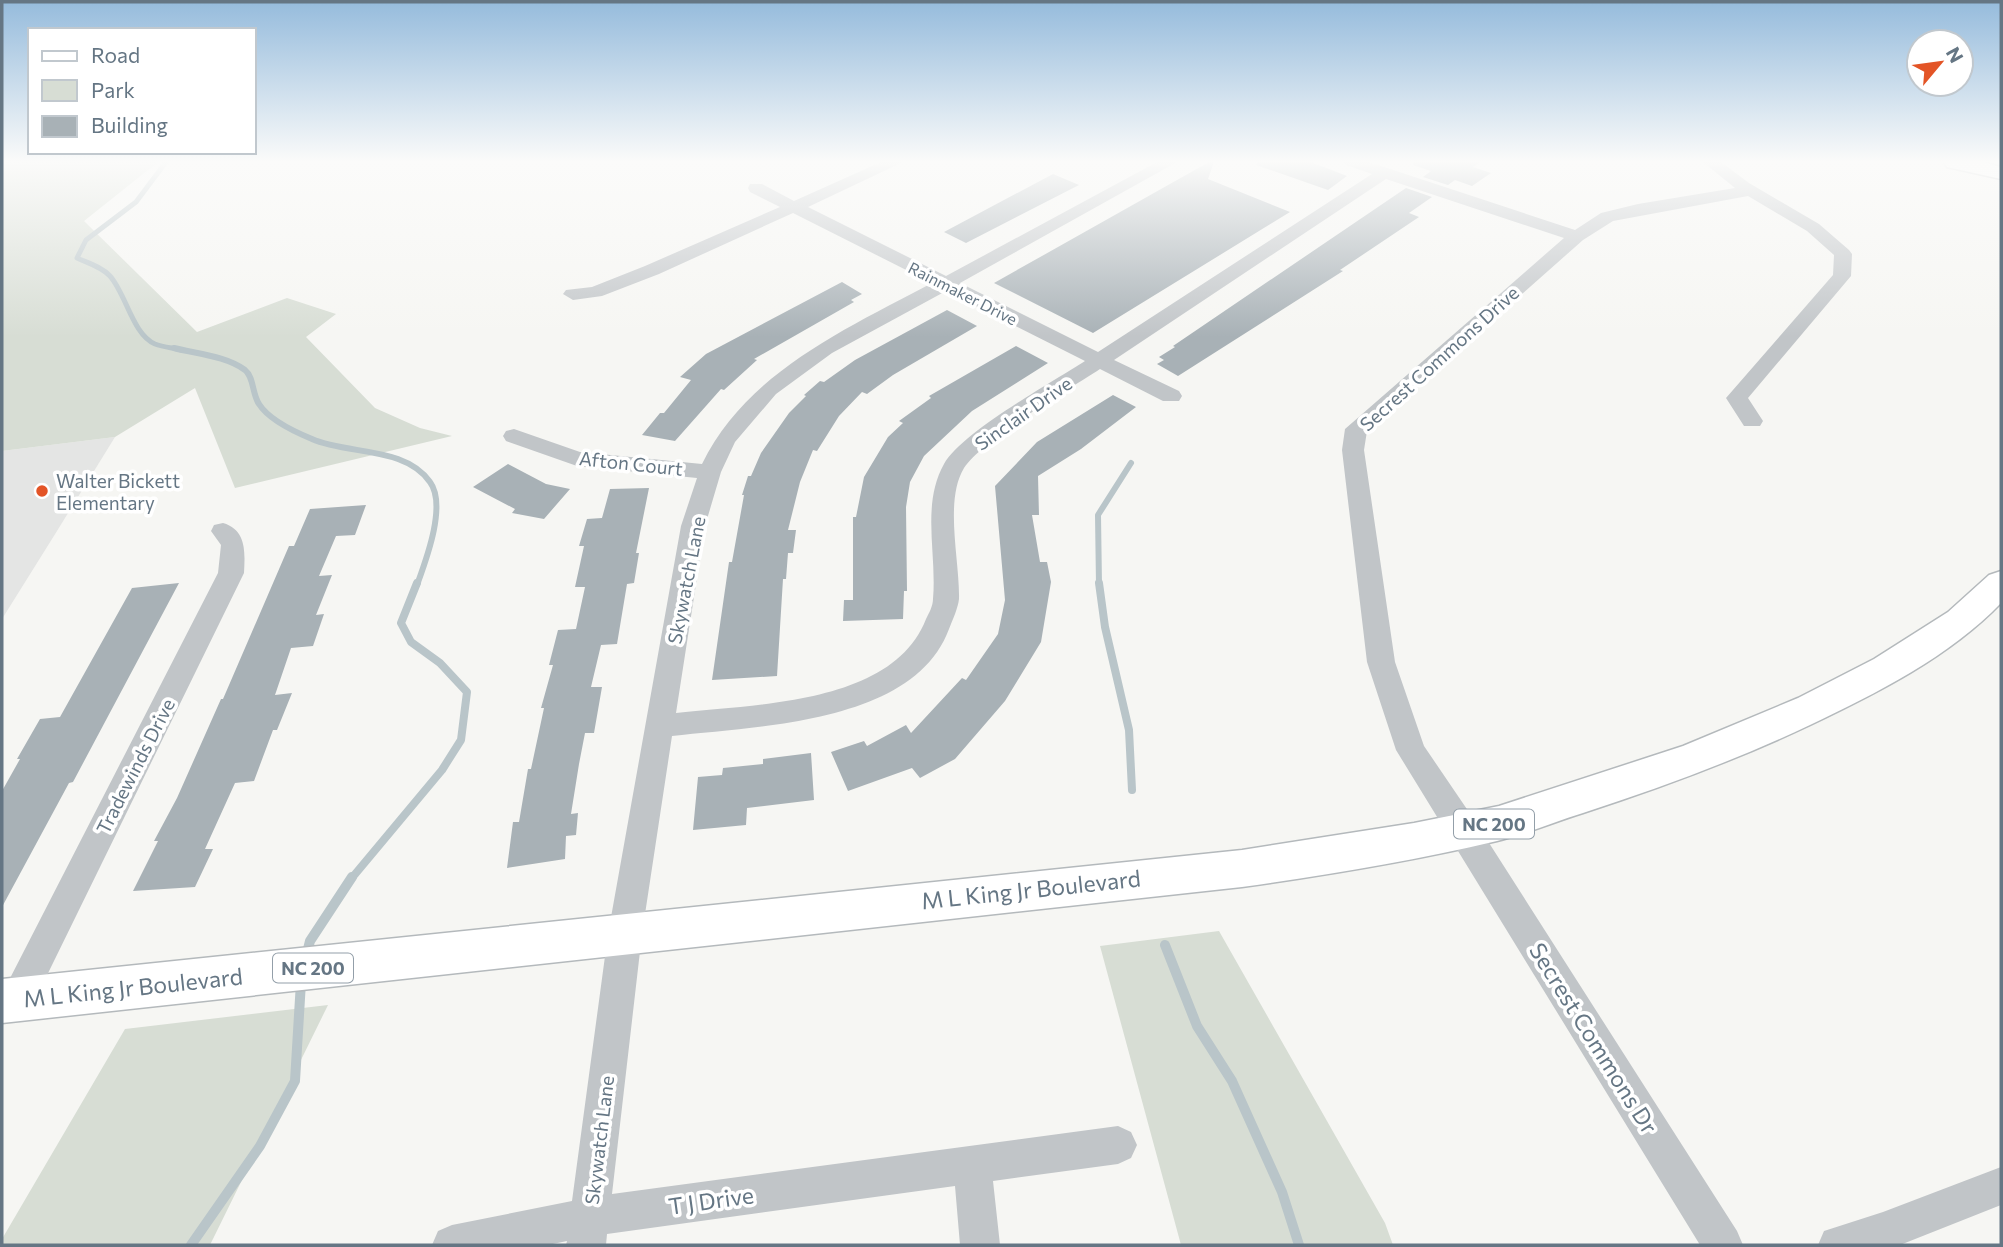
<svg xmlns="http://www.w3.org/2000/svg" width="2003" height="1247" viewBox="0 0 2003 1247" font-family="Commissioner,sans-serif">
<style>
.built{fill:#e4e5e4}
.green{fill:#d7ddd4}
.lines{fill:none;stroke-linecap:round;stroke-linejoin:round}
.stream-far3{stroke:#b9c5c9;stroke-width:5}
.stream-far2{stroke:#b9c5c9;stroke-width:6}
.stream-far1{stroke:#b9c5c9;stroke-width:8}
.stream{stroke:#b9c5c9;stroke-width:10}
.building{fill:#a8b1b6}
.major-casing{stroke:#b4b9bc;stroke-width:3}
.minor{fill:#c1c5c8;fill-rule:evenodd}
.major{fill:#fff;fill-rule:evenodd}
.poi-dot{fill:#e35426;stroke:#fff;stroke-width:2.5}
.labels{text-anchor:middle;dominant-baseline:central;stroke-width:7;stroke-linejoin:round;paint-order:stroke}
.far-street-label{font-size:16px;fill:#657684;stroke:#fff}
.shield{fill:#fff;stroke:#939fa9;stroke-width:2}
.shield-label{font-size:18px;font-weight:bold;fill:#657684}
.street-label{font-size:19px;fill:#657684;stroke:#fff}
.poi-label{font-size:19px;fill:#657684;stroke:#fff;text-anchor:start}
.near-street-label{font-size:23px;fill:#657684;stroke:#fff}
</style>
<rect width="100%" height="100%" fill="#f6f6f3"/>
<path class="built" d="M115,437L57,531L2,619V451Z"/>
<path class="green" d="M2,162H158L84,221L197,332L287,298L336,314L306,337L375,408L420,428L452,436L235,488L195,388L115,437L2,451Z
M1219,931L1385,1223L1393,1245H1181L1100,946Z
M328,1005L210,1245H2V1239L125,1029Z"/>
<g class="lines">
<path class="stream-far3" d="M166,162L136,202L86,240L77,258C88,263 102,267 110,276C126,294 133,335 155,344C163,347 173,348 181,350"/>
<path class="stream-far2" d="M174,348C197,354 226,356 245,370C254,377 252,394 259,404C269,420 295,432 312,439C348,455 405,446 430,482C447,505 426,560 417,585
M1099,585L1098,515L1131,463"/>
<path class="stream-far1" d="M1099,583L1105,627L1129,730L1132,790
M351,879L442,770L461,740L467,692L440,663L411,642L401,623L417,583"/>
<path class="stream" d="M1165,945L1197,1026L1232,1081L1282,1192L1299,1245
M307,953L310,941L352,877
M191,1245L260,1146L295,1081L301,982"/>
</g>
<path class="building" d="M1209,162H1214L1208,179L1290,212L1093,333L994,283Z
M1257,162H1311L1347,176L1328,190L1256,165Z
M1414,162H1480L1473,167L1491,173L1472,186L1455,180L1448,185L1423,177L1431,171L1413,165Z
M1053,174L1079,185L966,243L944,232Z
M1406,188L1432,197L1409,213L1419,217L1340,270L1343,271L1178,376L1157,364L1164,360L1159,357L1175,347L1173,346Z
M842,282L862,294L851,300L854,302L754,359L757,360L724,390L721,389L675,441L642,435L660,413H664L691,380L680,377L706,354Z
M947,310L977,326L893,375L867,394L862,392L839,416L817,451L813,450L800,482L788,530H796L793,553H788L786,579H783L777,676L712,680L729,562H732L744,495H742L748,476H751L761,453L789,413L806,396L804,395L820,381L824,382L855,360Z
M1016,346L1048,363L972,411L924,456L910,482L906,507L907,591H904L903,619L843,621L844,600H853V517H856L864,477L888,437L903,423L899,421L931,398L929,396Z
M1113,395L1136,407L1081,449L1038,476L1039,515H1032L1040,562H1047L1051,582L1041,642L1005,701L955,759L920,778L912,768L848,791L831,752L864,741L867,746L906,725L911,733L962,678L966,680L998,634L1005,600L995,486L1037,442Z
M508,464L546,484L570,489L544,519L512,513L515,509L473,487Z
M649,488L636,553H639L634,583L627,584L617,644L601,645L591,687H602L594,733H585L579,764L571,814L578,813L576,835L566,836L565,859L507,868L513,822H519L528,769H531L544,708H541L553,665H549L558,630L576,629L585,587H575L584,546H579L587,519L602,518L610,489Z
M366,505L355,535L336,536L319,576L332,575L316,615L324,614L313,646L291,648L275,695L292,693L277,730H273L254,781L235,783L205,849H213L195,887L133,891L158,841H154L177,798L221,699H223L289,546H294L310,509Z
M179,583L73,782L69,783L2,907V791L20,759H17L40,719L60,717L132,588Z
M811,753L814,800L747,808L746,825L693,830L698,777L722,775L723,768L763,764V759Z"/>
<g class="lines">
<defs>
<path id="major" d="M1944,162H1983L2001,167V179L1947,167Z
M2001,571V603C1949,657 1877,693 1810,725C1736,760 1660,788 1583,813C1554,822 1526,834 1497,841C1413,861 1327,875 1242,887L2,1023V979L1242,850L1414,823L1499,806L1683,746L1798,698L1874,659L1948,612L1989,575Z"/>
</defs>
<use href="#major" class="major-casing"/>
<path class="minor" d="M881,162H903L808,207L946,276L1157,162H1177L960,283L1098,352L1372,174L1346,165L1344,162H1369L1575,230L1601,213L1638,204L1735,188L1703,162H1721L1749,183L1819,224L1849,250L1852,254L1851,276L1748,398L1763,421L1760,426H1744L1726,398L1833,275L1834,255L1807,231L1748,196L1613,221L1583,240L1367,431L1364,450L1395,662L1424,746L1475,821L1737,1231L1743,1245H1700L1396,750L1367,662L1342,450L1345,429L1564,238L1386,179L1114,360L1179,391L1182,396L1179,401H1163L1100,369C1067,391 984,438 964,468C944,501 960,561 959,599C958,608 953,619 949,629C914,724 757,726 672,736L642,934L612,1194L1118,1126L1131,1132L1137,1145L1131,1158L1118,1164L993,1181L1000,1245H960L955,1186L607,1234L606,1245H566L567,1241L548,1245H432L438,1231L452,1225L572,1201L608,934L681,526L697,478L577,466L506,441L503,436L506,431L514,429L580,452L702,464C747,372 846,329 932,283L793,213L659,274L602,296L573,300L563,294L566,290L592,287L645,266L780,207L750,192L748,188L750,184H762L794,201ZM946,291L1085,361C1051,383 962,432 944,464C921,505 937,554 933,599C933,606 929,613 926,619C893,705 754,704 676,713L705,526L721,472L735,442L776,394L832,353Z
M223,523C247,530 245,553 244,573L29,1012L17,1017L5,1012L2,995L5,988L218,573L221,545L211,531L214,525Z
M2001,1167V1205L1900,1245H1818L1824,1231L1883,1212Z"/>
<use href="#major" class="major"/>
</g>
<linearGradient id="sky" x2="0" y2="1"><stop stop-color="#95bbdc"/><stop offset="0.48" stop-color="#fbfbfa"/><stop offset="1" stop-color="#fbfbfa" stop-opacity="0"/></linearGradient>
<rect width="2003" height="337" fill="url(#sky)"/>
<circle class="poi-dot" cx="42" cy="491" r="7"/>
<g class="labels">
<g class="far-street-label">
<text transform="translate(963 293) rotate(27)">Rainmaker Drive</text>
</g>
<g class="shield">
<rect x="1454" y="809.5" width="80" height="29" rx="5"/>
<rect x="273" y="953.5" width="80" height="29" rx="5"/>
</g>
<g class="shield-label">
<text x="1494" y="824">NC 200</text>
<text x="313" y="968">NC 200</text>
</g>
<g class="street-label">
<text transform="translate(1439 358) rotate(-42)">Secrest Commons Drive</text>
<text transform="translate(1023 413) rotate(-35)">Sinclair Drive</text>
<text transform="translate(631 463) rotate(6)">Afton Court</text>
<text transform="translate(686 580) rotate(-79)">Skywatch Lane</text>
<text transform="translate(135 766) rotate(-63)">Tradewinds Drive</text>
<text transform="translate(599 1140) rotate(-83)">Skywatch Lane</text>
</g>
<g class="poi-label">
<text x="56" y="480">Walter Bickett<tspan x="56" dy="22">Elementary</tspan></text>
</g>
<g class="near-street-label">
<text transform="translate(1031 889) rotate(-6)">M L King Jr Boulevard</text>
<text transform="translate(133 987) rotate(-6)">M L King Jr Boulevard</text>
<text transform="translate(1594 1038) rotate(58)">Secrest Commons Dr</text>
<text transform="translate(711 1200) rotate(-8)">T J Drive</text>
</g>
</g>
<rect width="2003" height="1247" fill="none" stroke="#657684" stroke-width="7"/>
<rect x="28" y="28" width="228" height="126" fill="#ffffff" stroke="#c1c8ce" stroke-width="2"/>
<rect x="42" y="51" width="35" height="10" fill="#ffffff" stroke="#c1c8ce" stroke-width="2"/>
<text x="91" y="63" font-size="21" fill="#657684">Road</text>
<rect x="42" y="80" width="35" height="21" fill="#d7ddd4" stroke="#c1c8ce" stroke-width="2"/>
<text x="91" y="98" font-size="21" fill="#657684">Park</text>
<rect x="42" y="116" width="35" height="21" fill="#a8b1b6" stroke="#c1c8ce" stroke-width="2"/>
<text x="91" y="133" font-size="21" fill="#657684">Building</text>
<g transform="translate(1940 63) rotate(61)"><circle r="33" fill="#ffffff" stroke="#c1c8ce" stroke-width="2"/>
<path d="M0-5L12 26L0 18L-12 26Z" fill="#e35426"/>
<text y="-10" font-size="19" font-weight="bold" text-anchor="middle" fill="#657684">N</text>
</g>
</svg>
